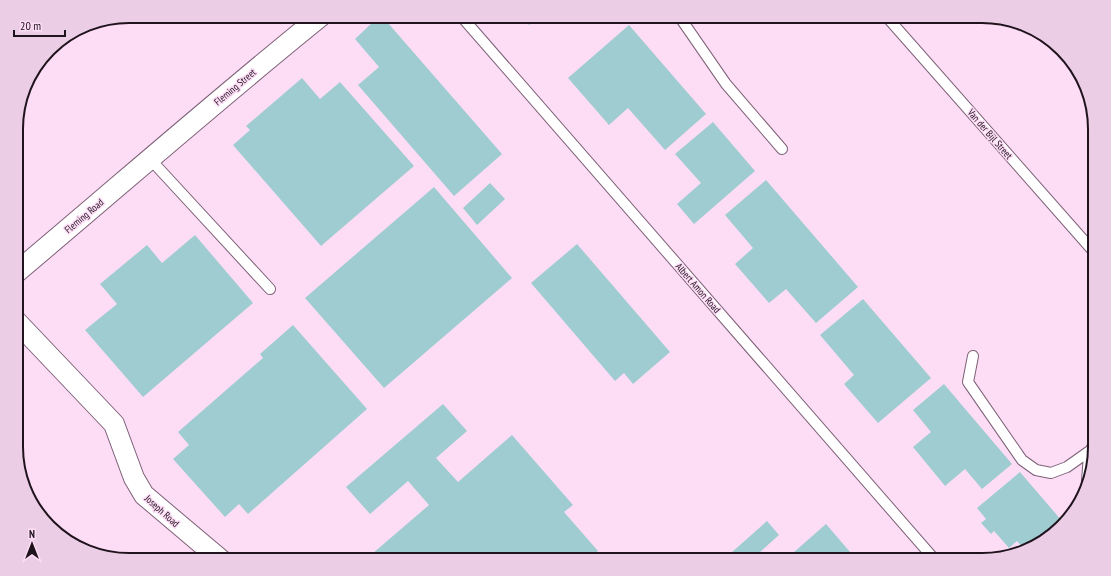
<svg xmlns="http://www.w3.org/2000/svg" width="1111" height="576" viewBox="0 0 1111 576" font-family="'PT Sans Narrow',sans-serif">
<style>
.building{fill:#9fccd1}
.lines{fill:none;stroke-linecap:round;stroke-linejoin:round}
.lane-casing{stroke:#7d6177;stroke-width:12}
.street-casing{stroke:#7d6177;stroke-width:22}
.lane{stroke:#fff;stroke-width:10}
.street{stroke:#fff;stroke-width:20}
.labels{text-anchor:middle;dominant-baseline:central;stroke-width:3;stroke-linejoin:round;paint-order:stroke}
.street-label{font-size:10px;fill:#1f141d;stroke:#fdddf6}
.rim{fill:none;stroke:#1f141d;stroke-width:2}
</style>
<rect width="100%" height="100%" fill="#fdddf6"/>
<path class="building" d="M521,16H539L529,25Z
M374,21L388,23L502,154L454,196L358,85L379,67L355,39Z
M629,25L706,114L665,150L628,108L609,125L568,78Z
M302,78L320,99L340,82L414,166L321,246L233,145L250,130L246,126Z
M713,122L755,171L694,224L677,204L701,183L675,154Z
M766,180L858,287L816,323L786,289L769,303L735,264L753,248L725,215Z
M490,183L505,199L477,225L463,208Z
M434,187L512,278L384,388L305,298Z
M195,235L253,303L143,397L85,330L117,304L100,284L147,245L162,263Z
M577,244L670,352L633,384L624,373L615,381L531,283Z
M863,299L931,378L878,423L844,384L854,375L820,335Z
M293,325L367,409L248,514L239,504L225,517L173,459L189,445L178,432L263,358L260,354Z
M944,384L1012,464L982,489L965,469L945,486L913,447L931,432L913,410Z
M443,404L467,431L436,458L458,482L512,435L573,505L564,512L598,551L587,560H365L429,505L408,481L370,514L346,487Z
M1020,472L1062,521L1038,543L1023,548L1017,541L1009,548L994,531L991,534L981,523L986,519L977,508Z
M767,521L779,535L751,560H723Z
M826,524L857,560H785Z"/>
<g class="lines">
<defs>
<path id="lane" d="M461,16L935,560
M679,16L726,84L782,149
M886,16L1094,252
M151,160L270,289
M973,356L968,382L1022,460L1036,470L1051,473L1067,467L1091,450
M1087,481L1089,455L1095,440"/>
<path id="street" d="M17,272C118,187 218,99 321,16
M17,322L114,424L134,478L144,495L221,560"/>
</defs>
<use href="#lane" class="lane-casing"/>
<use href="#street" class="street-casing"/>
<use href="#lane" class="lane"/>
<use href="#street" class="street"/>
</g>
<g class="labels">
<g class="street-label">
<text transform="translate(235 87) rotate(-40)">Fleming Street</text>
<text transform="translate(990 134) rotate(49)">Van der Bijl Street</text>
<text transform="translate(84 216) rotate(-40)">Fleming Road</text>
<text transform="translate(698 288) rotate(49)">Albert Amon Road</text>
<text transform="translate(162 511) rotate(42)">Joseph Road</text>
</g>
</g>
<path d="M0 0H1111V576H0ZM129 23H982A106 106 0 0 1 1088 129V447A106 106 0 0 1 982 553H129A106 106 0 0 1 23 447V129A106 106 0 0 1 129 23Z" fill="#ebcde5" fill-rule="evenodd"/>
<path class="rim" d="M129 23H982A106 106 0 0 1 1088 129V447A106 106 0 0 1 982 553H129A106 106 0 0 1 23 447V129A106 106 0 0 1 129 23Z"/>
<g transform="translate(32 544)" stroke="#fdddf6" stroke-width="3" paint-order="stroke">
<path d="M0-3L7 15L0 10L-7 15Z" fill="#1f141d"/>
<text y="-6" font-size="11" font-weight="bold" text-anchor="middle" fill="#1f141d">N</text>
</g>
<path d="M14 30v6h51v-6" fill="none" stroke="#1f141d" stroke-width="2"/>
<text x="20" y="30" font-size="12" fill="#1f141d" stroke="#fdddf6" stroke-width="3" paint-order="stroke">20 m</text>
</svg>
